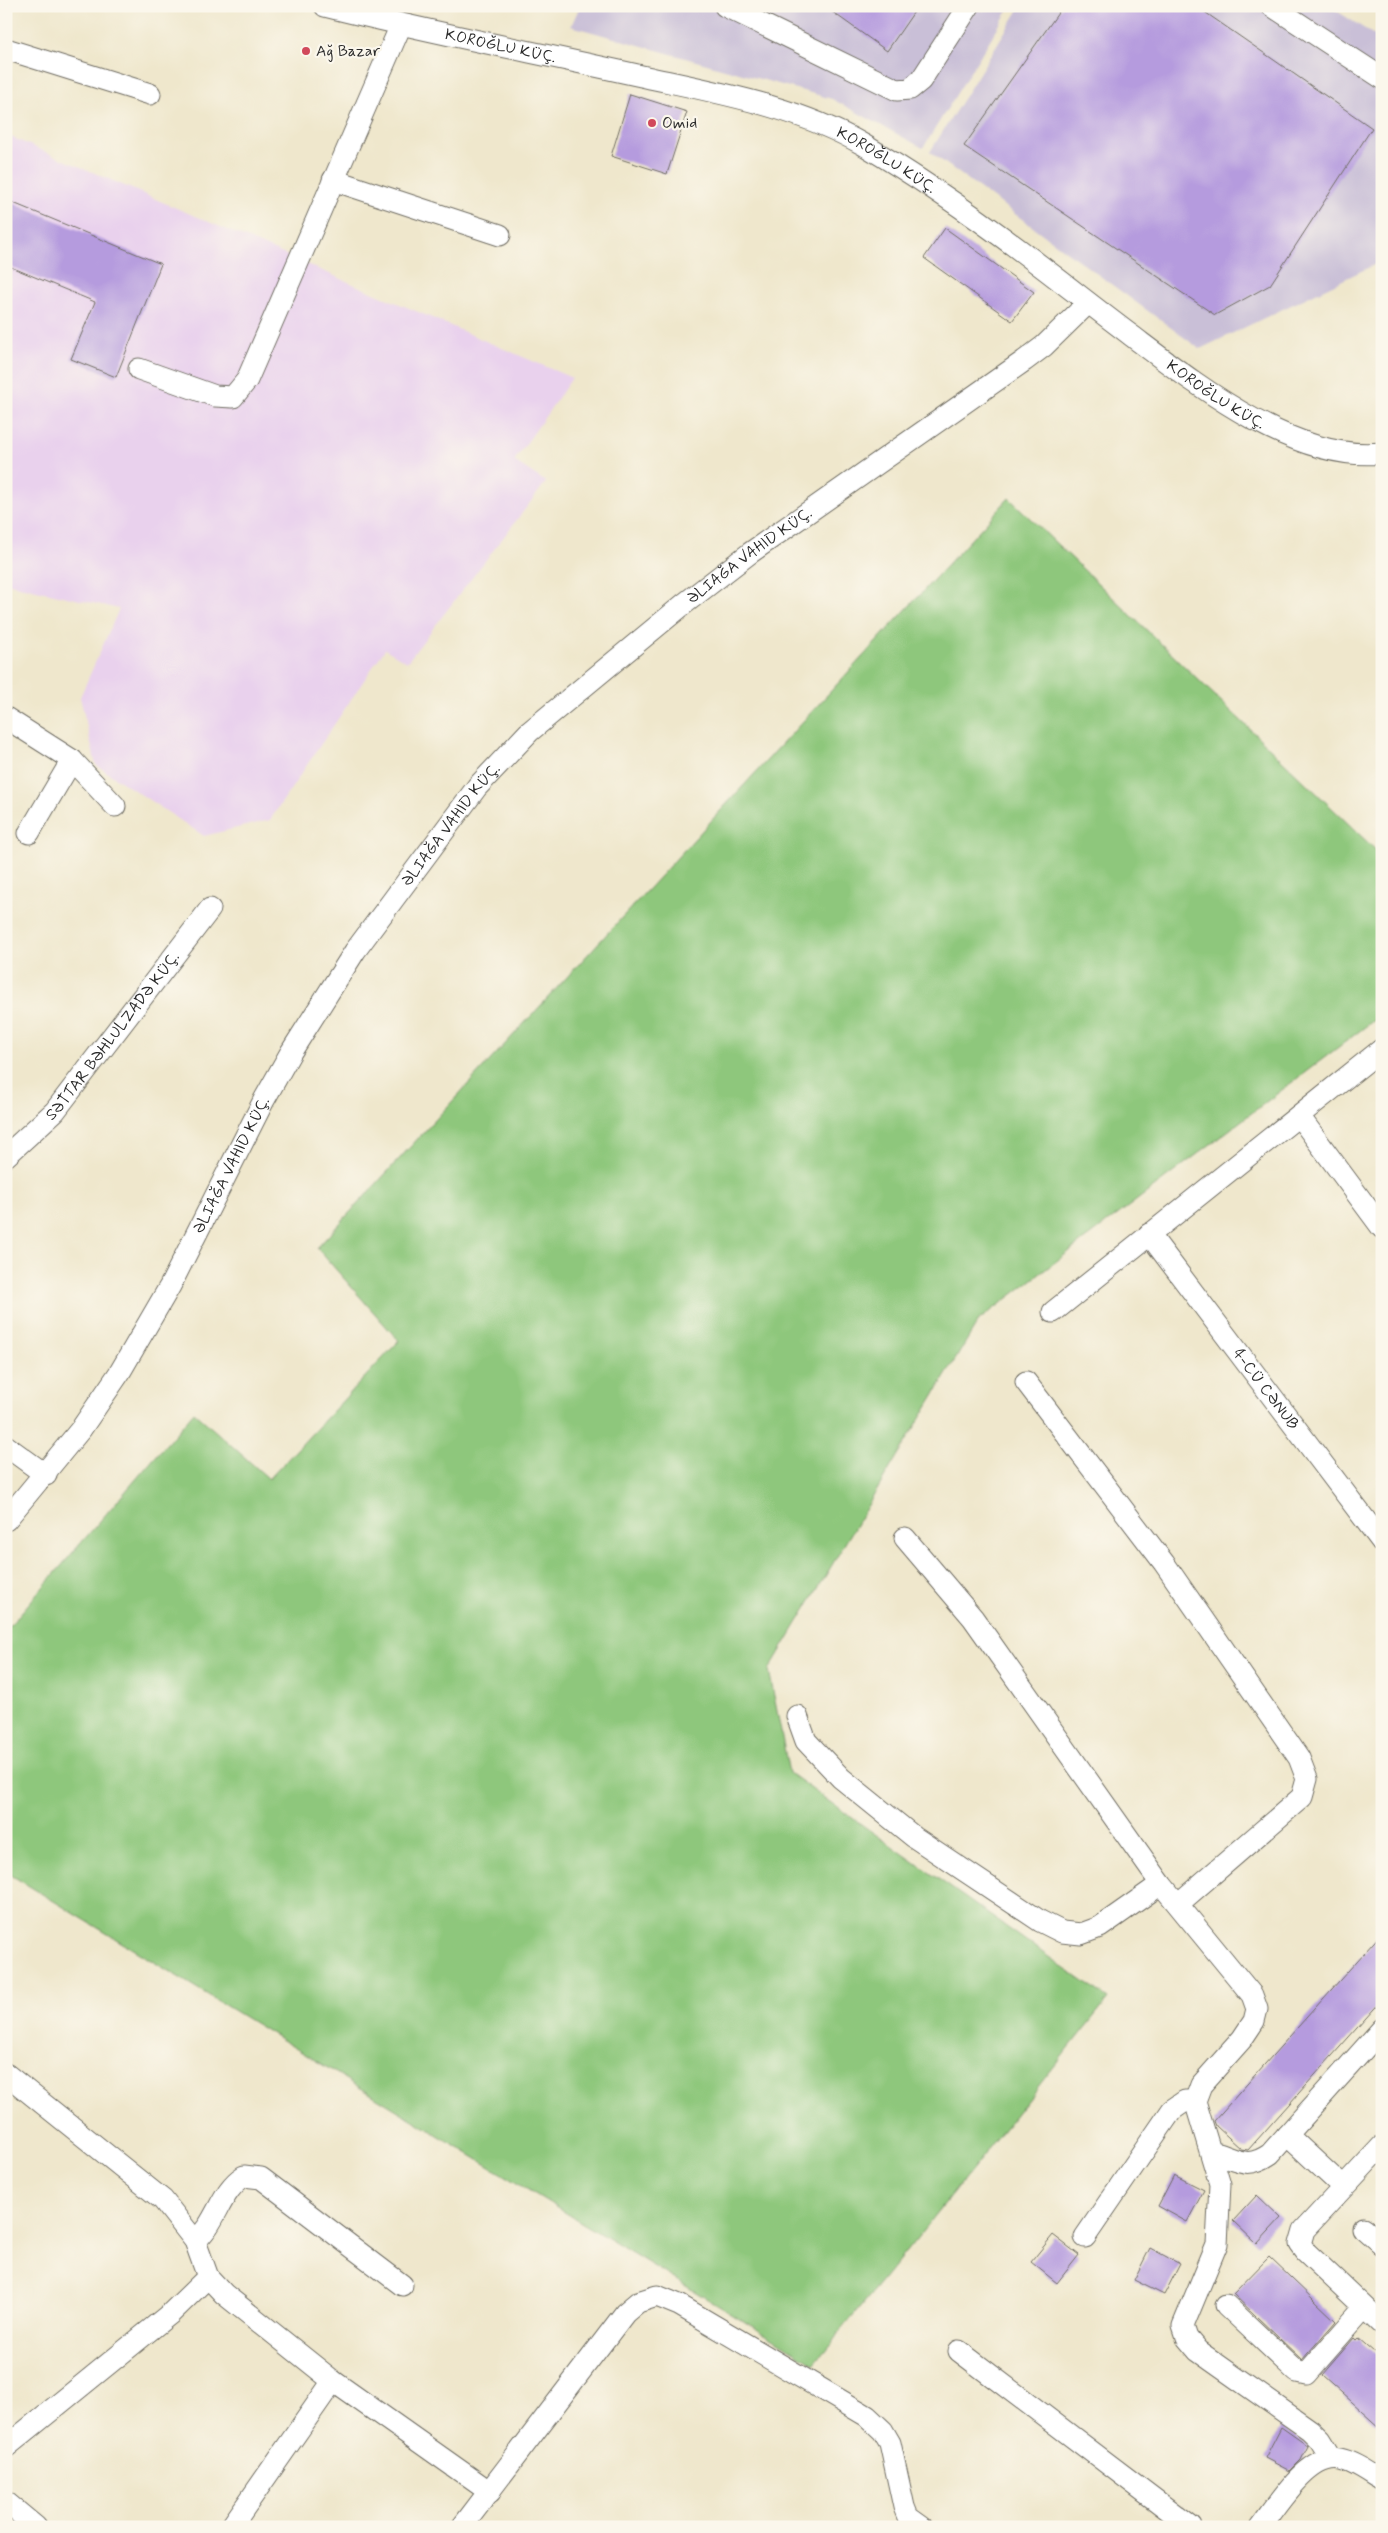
<svg xmlns="http://www.w3.org/2000/svg" width="1388" height="2533" viewBox="0 0 1388 2533" font-family="Mynerve,sans-serif">
<style>
.built{fill:#e9d1ed}
.industrial{fill:#c9bfd7}
.green{fill:#8ec77b;stroke:#5c7953}
.building{fill:#b59bde}
.lines{fill:none;stroke-linecap:round;stroke-linejoin:round}
.minor-casing{stroke:#706d63;stroke-width:23}
.minor{stroke:#fff;stroke-width:21}
.poi-dot{fill:#d1495b;stroke:#fbf7ec;stroke-width:2}
.labels{text-anchor:middle;dominant-baseline:central;stroke-width:4.5;stroke-linejoin:round;paint-order:stroke}
.street-label{font-size:16px;fill:#2b2b2b;stroke:#fbf7ec}
.poi-label{font-size:16px;fill:#2b2b2b;stroke:#fbf7ec;text-anchor:start}
</style>
<rect width="100%" height="100%" fill="#fbf7ec"/>
<filter id="ink" filterUnits="userSpaceOnUse"><feTurbulence type="fractalNoise" baseFrequency=".02" numOctaves="2"/><feDisplacementMap in="SourceGraphic" scale="10" xChannelSelector="R" yChannelSelector="G"/><feConvolveMatrix kernelMatrix="1 2 1 2 8 2 1 2 1" color-interpolation-filters="sRGB"/></filter>
<filter id="wash" filterUnits="userSpaceOnUse"><feTurbulence type="fractalNoise" baseFrequency=".0096" numOctaves="4" result="noise"/><feDisplacementMap in="SourceGraphic" scale="20" xChannelSelector="R" yChannelSelector="G"/><feGaussianBlur stdDeviation="1.12" result="paint"/><feColorMatrix in="noise" values="0 0 0 0 0 0 0 0 0 0 0 0 0 0 0 0 0 1.4 0 .05"/><feComposite in="paint" operator="in"/></filter>
<g filter="url(#wash)">
<rect width="100%" height="100%" fill="#efe7cc"/>
<path class="built" d="M6,135L572,378L514,461L546,482L407,662L385,649L270,820L204,836L96,765L80,697L119,609L6,583L9,561L6,560Z"/>
<path class="industrial" d="M580,6H1011L923,148L832,99L571,26Z
M1021,6H1329L1382,40V261L1200,349L930,152Z"/>
<path class="green" d="M1009,498L1382,856V1014L979,1320L769,1670L789,1773L1108,1999L918,2237L814,2364L6,1872V1630L194,1412L269,1479L399,1341L317,1248Z"/>
<g id="blocks">
<path class="building" d="M824,6H918L887,51Z
M1063,6H1196L1372,128L1270,285L1215,315L964,146Z
M630,94L687,112L667,174L611,156Z
M6,200L161,264L116,377L71,359L95,302L6,265Z
M945,228L1034,292L1012,321L924,258Z
M1382,1933V2000L1248,2150L1241,2149L1216,2126L1214,2121Z
M1174,2175L1204,2190L1187,2222L1158,2206Z
M1257,2195L1281,2218L1257,2244L1233,2221Z
M1053,2235L1079,2255L1057,2283L1031,2262Z
M1150,2248L1180,2264L1164,2295L1134,2280Z
M1269,2257L1336,2321L1302,2360L1233,2294Z
M1354,2338L1356,2340L1358,2338L1382,2359V2429L1322,2375Z
M1281,2427L1308,2446L1301,2460L1290,2471L1265,2458Z"/>
</g>
</g>
<g filter="url(#ink)">
<use href="#blocks" fill-opacity="0" stroke="#706d63" stroke-width="1"/>
<g class="lines">
<defs>
<g id="minor">
<path id="s1" d="M325,6C432,33 539,53 646,77C720,93 798,107 864,145C920,178 973,215 1025,254C1061,281 1096,309 1132,336C1197,385 1295,463 1382,453"/>
<path d="M725,6L897,90L910,89L921,80L969,6"/>
<path d="M1272,6L1382,78"/>
<path d="M6,49L150,94"/>
<path d="M333,180L500,235"/>
<path d="M139,369L215,396L233,397L247,380L401,25"/>
<path d="M6,718L72,760L115,806"/>
<path d="M29,833L72,760"/>
<path d="M1299,1116L1382,1228"/>
<path id="s2" d="M6,1156L55,1111L210,909"/>
<path id="s3" d="M1149,1234L1382,1542"/>
<path d="M1053,1312L1382,1049"/>
<path d="M1026,1382L1164,1563L1299,1758L1307,1779L1302,1797L1178,1904"/>
<path d="M6,1446L46,1475"/>
<path id="s4" d="M6,1520L81,1429L120,1372L170,1286L264,1100L291,1052L355,951L477,787L529,732L684,604L750,553L1024,361L1044,346L1088,303"/>
<path d="M905,1538L973,1618L1161,1884L1252,1995L1257,2009L1254,2021L1242,2039L1201,2085L1195,2101L1220,2184L1217,2244L1183,2326L1187,2338L1198,2351L1310,2430L1320,2440L1331,2458"/>
<path d="M797,1716L806,1741L841,1778L914,1837L1040,1921L1062,1932L1081,1934L1100,1927L1161,1884"/>
<path d="M6,2074L163,2200L195,2241L208,2277L224,2294L333,2381L490,2492"/>
<path d="M1287,2135L1343,2187"/>
<path d="M1382,2146L1304,2230L1300,2244L1306,2252L1382,2324"/>
<path d="M1219,2154C1241,2162 1250,2168 1270,2154L1382,2029"/>
<path d="M1363,2228L1382,2245"/>
<path d="M1085,2237L1172,2110L1185,2101H1195"/>
<path d="M195,2241C217,2223 220,2191 244,2176L261,2178L402,2285"/>
<path d="M1226,2305L1297,2372L1306,2374L1364,2308"/>
<path d="M959,2351L1191,2527"/>
<path d="M6,2447L171,2313L208,2277"/>
<path d="M6,2502L36,2527"/>
<path d="M231,2527L333,2381"/>
<path d="M462,2527L625,2313L638,2302L657,2296L679,2305L867,2416L883,2431L890,2443L904,2507L908,2517L922,2527"/>
<path d="M1261,2527C1278,2505 1309,2453 1340,2459C1355,2462 1369,2473 1382,2481"/>
</g>
</defs>
<use href="#minor" class="minor-casing"/>
<use href="#minor" class="minor"/>
</g>
</g>
<g class="poi-dot">
<circle cx="306" cy="51" r="5"/>
<circle cx="652" cy="123" r="5"/>
</g>
<g class="labels">
<g class="street-label">
<text stroke="none"><textPath href="#s1" startOffset="180">KOROĞLU KÜÇ.</textPath></text>
<text stroke="none"><textPath href="#s1" startOffset="585">KOROĞLU KÜÇ.</textPath></text>
<text stroke="none"><textPath href="#s1" startOffset="990">KOROĞLU KÜÇ.</textPath></text>
<text stroke="none"><textPath href="#s4" startOffset="1232">ƏLIAĞA VAHID KÜÇ.</textPath></text>
<text stroke="none"><textPath href="#s4" startOffset="828">ƏLIAĞA VAHID KÜÇ.</textPath></text>
<text stroke="none"><textPath href="#s2" startOffset="161">SƏTTAR BƏHLULZADƏ KÜÇ.</textPath></text>
<text stroke="none"><textPath href="#s4" startOffset="422">ƏLIAĞA VAHID KÜÇ.</textPath></text>
<text stroke="none"><textPath href="#s3" startOffset="194">4-CÜ CƏNUB</textPath></text>
</g>
<g class="poi-label">
<text x="316" y="51">Ağ Bazar</text>
<text x="662" y="123">Omid</text>
</g>
</g>
<rect width="1388" height="2533" fill="none" stroke="#fbf7ec" stroke-width="25"/>
</svg>
